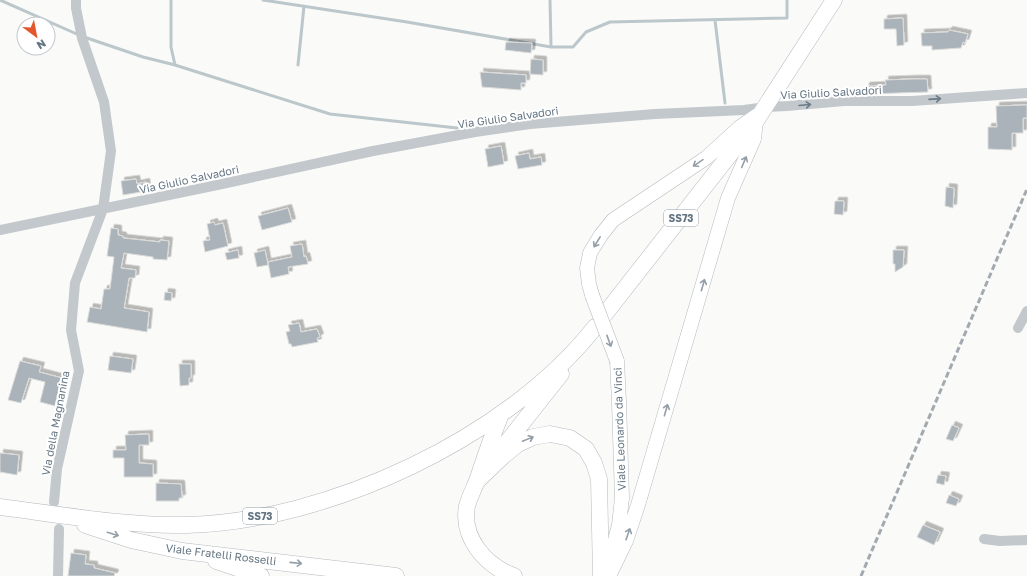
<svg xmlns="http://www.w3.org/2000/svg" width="1027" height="576" viewBox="0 0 1027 576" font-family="'Golos Text',sans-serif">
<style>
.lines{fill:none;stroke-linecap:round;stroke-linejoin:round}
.stream{stroke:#bbc7cb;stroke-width:3}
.building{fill:#aab3b9;stroke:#dcdcda;filter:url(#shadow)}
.secondary-casing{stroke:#b3babf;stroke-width:15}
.primary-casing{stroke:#b5babe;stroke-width:17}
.minor{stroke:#c3c8cc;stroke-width:10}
.secondary{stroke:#fff;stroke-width:14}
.primary{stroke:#fff;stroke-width:16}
.rail{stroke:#a2aab0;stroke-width:3;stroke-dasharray:6 3;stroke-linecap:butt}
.secondary-bridge-casing{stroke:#b3babf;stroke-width:15;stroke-linecap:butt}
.secondary-bridge{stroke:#fff;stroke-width:14}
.oneway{stroke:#6a7a87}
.oneway2{stroke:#939fa8}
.labels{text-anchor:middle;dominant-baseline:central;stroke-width:4;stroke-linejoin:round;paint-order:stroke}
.shield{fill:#fff;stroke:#939fa8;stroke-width:1}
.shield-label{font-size:10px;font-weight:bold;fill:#657683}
.street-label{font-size:11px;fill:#657683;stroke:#fff}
</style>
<defs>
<filter id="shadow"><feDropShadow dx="3.5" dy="-3.5" stdDeviation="0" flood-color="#0004"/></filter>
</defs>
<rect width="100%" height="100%" fill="#fafaf8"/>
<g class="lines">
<path class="stream" d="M0,0L79,35
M171,0V47L175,65
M263,0L407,22L551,47H573L586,32L610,22L787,18V0
M550,0L551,47
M715,20L725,103
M84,37L143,57L175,65L330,114L457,128
M298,65L304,6"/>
</g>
<path class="building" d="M903,18L904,45L897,46L896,29H884V19Z
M949,30L968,34L965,43L963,42L961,48L932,50V46H922L921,33L948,32Z
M506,42L532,43L531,53L505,50Z
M531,59L543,60V75L530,74Z
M480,72L526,75V83H521V90L482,87Z
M914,79H927L928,92L866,94V86L886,85L885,80Z
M1027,105V118H1023V133H1012V150L988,149V127H997L996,106Z
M501,146L504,164L488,167L485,149Z
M529,153L530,159L541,157L542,165L518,169L515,156Z
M136,179L137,184L146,182L147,191L123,195L121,181Z
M946,187L954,188L953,208L945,206Z
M835,201H844L843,215L834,214Z
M288,208L292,222L262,230L258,216Z
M214,222L215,225L223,223L228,246L205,252L203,241L210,240L207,224Z
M111,228L118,229V235L123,236V238L160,242V240L169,241L167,260L153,259V257L124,253L121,268L136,270L135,278H129L124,308L149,312L147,332L87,322L90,307L101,309L104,289H110L114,257L107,256Z
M302,244L304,257L306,256L308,264L288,267L289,274L271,278L268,262L292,257L290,246Z
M238,250L239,258L227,260L225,253Z
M265,250L268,265L257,267L254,253Z
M893,250H904L903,267L895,272V264H893Z
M165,292L172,293L171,301L164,300Z
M299,323L301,332L317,329L320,337L317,338L318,342L292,347L291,344H289L286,332L290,331L288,325Z
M110,356L133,359L131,373L108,370Z
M20,361L41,366L39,372L62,378L61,382H64L60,398L57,397L55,406L40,402L45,382L29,378L21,403L8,400Z
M179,364H191V378H189V385L180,386Z
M952,425L959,428L953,441L946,439Z
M149,434V445H139V463L153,464V477H124V458H113V450H126L125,435Z
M0,453L19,455L17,475L0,472Z
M938,475L946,476L944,485L936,483Z
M156,483L181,484L182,498H179V501H156Z
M949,495L959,499L956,506L946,503Z
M923,525L940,532L934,545L917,537Z
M71,553L86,555L85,564L94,565V568L115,573L114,576H68Z"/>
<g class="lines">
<defs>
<path id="secondary" d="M592,295L589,284L587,268L590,253L601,235L613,220L706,158L740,127L756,116
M612,561V552L619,525L622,498L619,402L617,361
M609,576L626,541L638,505L728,198L754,139L756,121"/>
<path id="primary" d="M605,314L756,121L834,0
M501,414C493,434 486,454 479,475C476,485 470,495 467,506C461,538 486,566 514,576
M500,451L561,374
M477,481L502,457L518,444L533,437L550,434L570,438L586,449L594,463L599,479L601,576
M0,507C62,515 124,526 186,525C327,522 508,438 595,327
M85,525L131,540L182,551L396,576
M216,561L261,576"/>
</defs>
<use href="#secondary" class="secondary-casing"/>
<use href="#primary" class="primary-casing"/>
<path class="minor" d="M0,230L222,184L373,151L475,132L530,124L655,114L744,110L766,107L787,106L844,101H912L1027,93
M1018,328L1027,311
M54,502L57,469L79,371L71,330L75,283L103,209L111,151L104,102L82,38L76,8V0
M984,539L1000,541L1027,540
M58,576L59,529"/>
<use href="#secondary" class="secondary"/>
<use href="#primary" class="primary"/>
<path class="rail" d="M861,576L1027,189"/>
<defs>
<path id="secondary-bridge" d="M592,295L617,361"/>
</defs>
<use href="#secondary-bridge" class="secondary-bridge-casing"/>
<use href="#secondary-bridge" class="secondary-bridge"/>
</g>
<defs><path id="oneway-shaft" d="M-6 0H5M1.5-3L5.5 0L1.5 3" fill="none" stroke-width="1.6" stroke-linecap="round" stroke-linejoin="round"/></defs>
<g class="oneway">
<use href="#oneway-shaft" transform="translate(935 99) rotate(-4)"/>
<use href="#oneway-shaft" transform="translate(805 105) rotate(-5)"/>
</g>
<g class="oneway2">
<use href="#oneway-shaft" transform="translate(744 162) rotate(-67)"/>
<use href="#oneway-shaft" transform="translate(698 163) rotate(146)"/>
<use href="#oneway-shaft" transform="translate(597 242) rotate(122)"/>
<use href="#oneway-shaft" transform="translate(703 285) rotate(-74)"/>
<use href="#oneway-shaft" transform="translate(609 341) rotate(70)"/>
<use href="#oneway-shaft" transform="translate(666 410) rotate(-74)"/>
<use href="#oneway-shaft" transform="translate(528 439) rotate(-22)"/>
<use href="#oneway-shaft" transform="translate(113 534) rotate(17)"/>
<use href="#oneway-shaft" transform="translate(628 534) rotate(-71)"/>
<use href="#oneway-shaft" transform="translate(296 563) rotate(6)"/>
</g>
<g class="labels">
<g class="shield">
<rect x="664" y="210" width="34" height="16" rx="3"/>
<rect x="243" y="508" width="34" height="16" rx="3"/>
</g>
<g class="shield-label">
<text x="681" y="218">SS73</text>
<text x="260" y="516">SS73</text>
</g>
<g class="street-label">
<text transform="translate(831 92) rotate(-3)">Via Giulio Salvadori</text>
<text transform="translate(508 117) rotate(-8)">Via Giulio Salvadori</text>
<text transform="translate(189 179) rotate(-12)">Via Giulio Salvadori</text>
<text transform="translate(55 423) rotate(-79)">Via della Magnanina</text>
<text transform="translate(619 429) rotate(-92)">Viale Leonardo da Vinci</text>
<text transform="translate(221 554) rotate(7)">Viale Fratelli Rosselli</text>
</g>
</g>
<g transform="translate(36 36) rotate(148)"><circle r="19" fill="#ffffff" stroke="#c1c8cd"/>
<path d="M0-3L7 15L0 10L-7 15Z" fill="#e4572e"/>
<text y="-6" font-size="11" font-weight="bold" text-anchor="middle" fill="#657683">N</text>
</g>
</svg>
